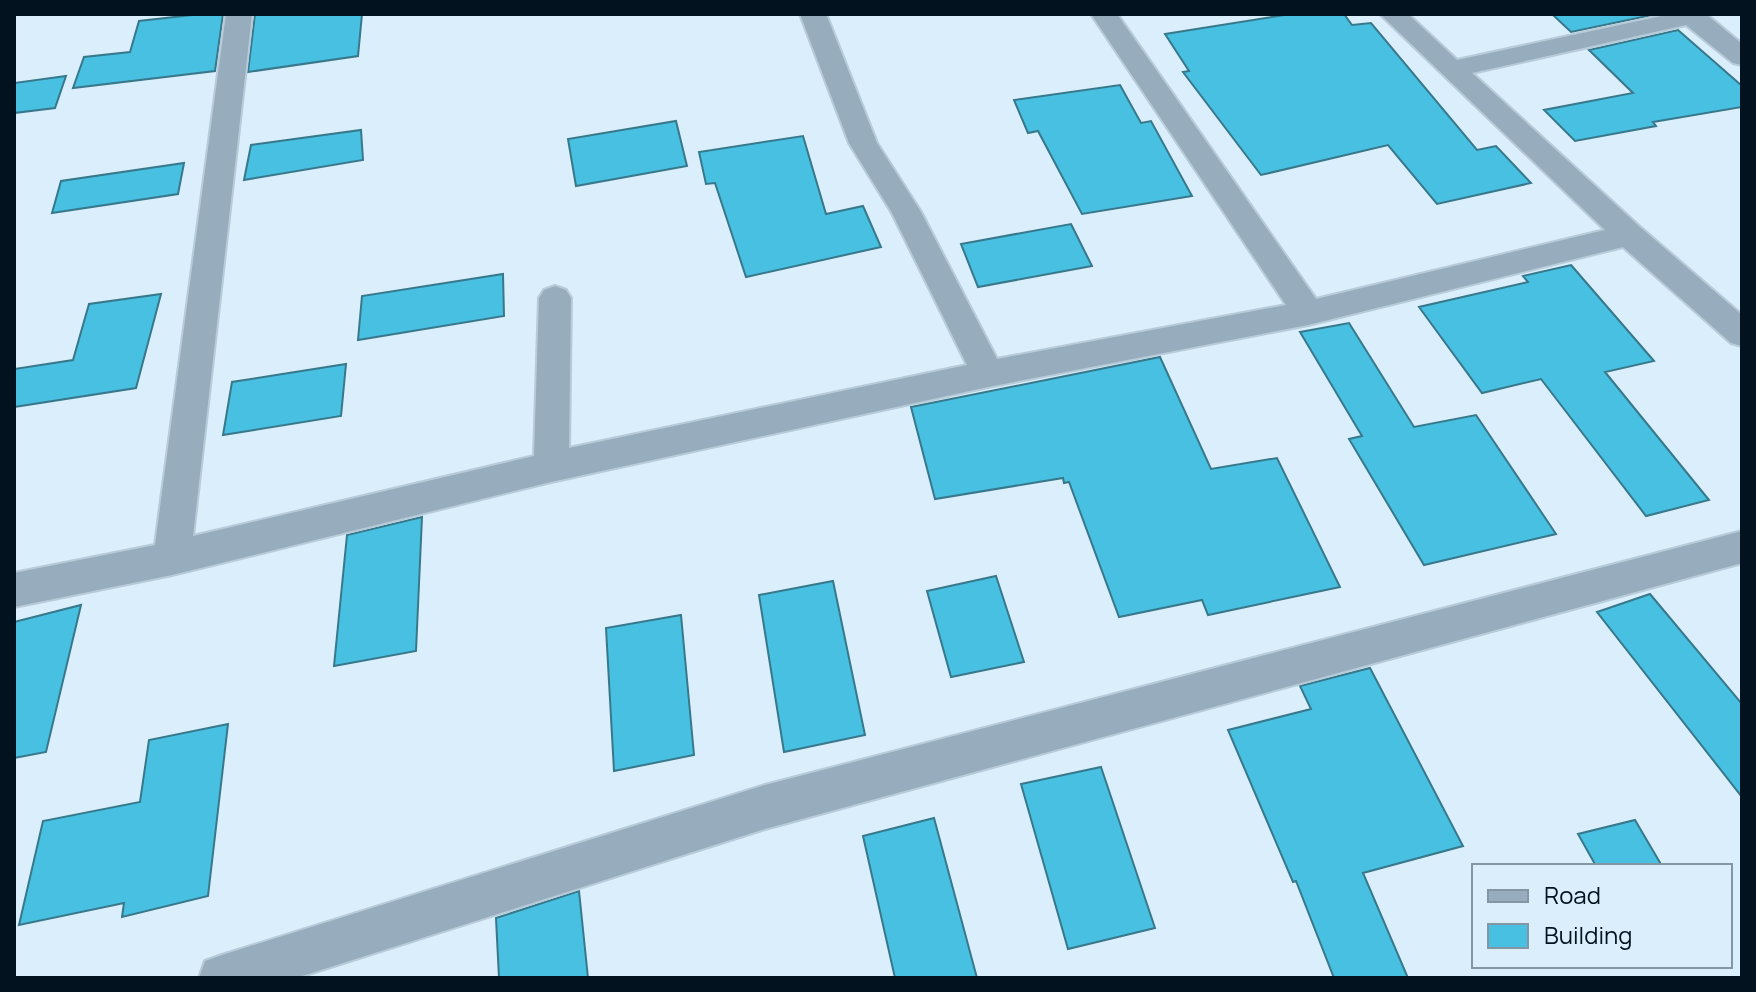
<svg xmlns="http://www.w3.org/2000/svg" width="1756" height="992" viewBox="0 0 1756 992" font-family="Manrope,sans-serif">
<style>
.building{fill:#48c0e2;stroke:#38788b;stroke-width:2}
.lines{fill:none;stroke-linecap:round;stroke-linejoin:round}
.street-casing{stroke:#b7cbd9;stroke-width:4}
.street{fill:#97acbc;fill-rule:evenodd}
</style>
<rect width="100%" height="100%" fill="#daeefc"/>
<path class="building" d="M201,14H223L215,71L73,88L84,57L130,52L139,21Z
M255,14H362L358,56L248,72Z
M1291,14H1344L1352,25L1371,23L1477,150L1496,146L1531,183L1437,204L1388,145L1261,175L1183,72L1189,71L1165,34Z
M1552,14H1657L1571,32Z
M1678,30L1742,86V107L1653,122L1656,126L1575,141L1544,110L1633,93L1589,50Z
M66,76L55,108L14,113V83Z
M1120,85L1141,123L1151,121L1192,196L1082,214L1038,131L1028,133L1014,100Z
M676,121L687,166L576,186L568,139Z
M361,130L363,160L244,180L251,145Z
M803,136L826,214L863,206L881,247L746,277L715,183L706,184L699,152Z
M184,163L178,194L52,213L61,181Z
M1071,224L1092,266L978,287L961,244Z
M1571,265L1654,361L1605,372L1709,500L1646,516L1541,379L1482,393L1419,307L1528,282L1523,276Z
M503,274L504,316L358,340L362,296Z
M161,294L136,388L14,407V369L73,360L89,304Z
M1349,323L1414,427L1476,415L1556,534L1424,565L1349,439L1362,436L1300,332Z
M1160,357L1211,469L1277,458L1340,587L1208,615L1202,600L1119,617L1069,482L1064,483L1063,478L935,499L911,407Z
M346,364L341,416L223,435L232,382Z
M422,517L416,651L334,666L347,535Z
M996,576L1024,662L951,677L927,591Z
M833,581L865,735L784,752L759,595Z
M1650,594L1742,704V797L1597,612Z
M81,605L46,752L14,758V622Z
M681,615L694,755L614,771L606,628Z
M1370,668L1463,846L1363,873L1408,978H1334L1296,881L1293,882L1228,730L1311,709L1300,686Z
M228,724L208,896L122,917L124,903L19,925L43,821L140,802L149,740Z
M1101,767L1155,928L1068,949L1021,784Z
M934,818L977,978H895L863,836Z
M1635,820L1662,866H1596L1578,834Z
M579,891L588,978H499L496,918Z"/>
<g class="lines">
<defs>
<path id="street" d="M226,14H252L193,536L534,456L539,298L544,290L555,286L566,290L571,298L569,448L967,365L892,213L849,143L800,14H826L877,143L921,212L997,359L1286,305L1091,14H1117L1316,299L1605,230L1380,14H1408L1457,60L1671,14H1706L1742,44V65L1733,63L1686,25L1472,73L1640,227L1742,315V346L1731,343L1623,247L1308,325L988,387L551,482L172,575L14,607V573L155,545Z
M1742,531V563L765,829L296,978H199L205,961L222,955L765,785Z"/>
</defs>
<use href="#street" class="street-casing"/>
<use href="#street" class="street"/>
</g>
<rect width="1756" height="992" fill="none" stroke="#02131f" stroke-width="32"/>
<rect x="1472" y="864" width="260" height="104" fill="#daeefc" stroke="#8496a4" stroke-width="2"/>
<rect x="1488" y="890" width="40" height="12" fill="#97acbc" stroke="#8496a4" stroke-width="2"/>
<text x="1544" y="904" font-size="24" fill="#02131f">Road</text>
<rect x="1488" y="924" width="40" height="24" fill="#48c0e2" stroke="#8496a4" stroke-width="2"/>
<text x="1544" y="944" font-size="24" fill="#02131f">Building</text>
</svg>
